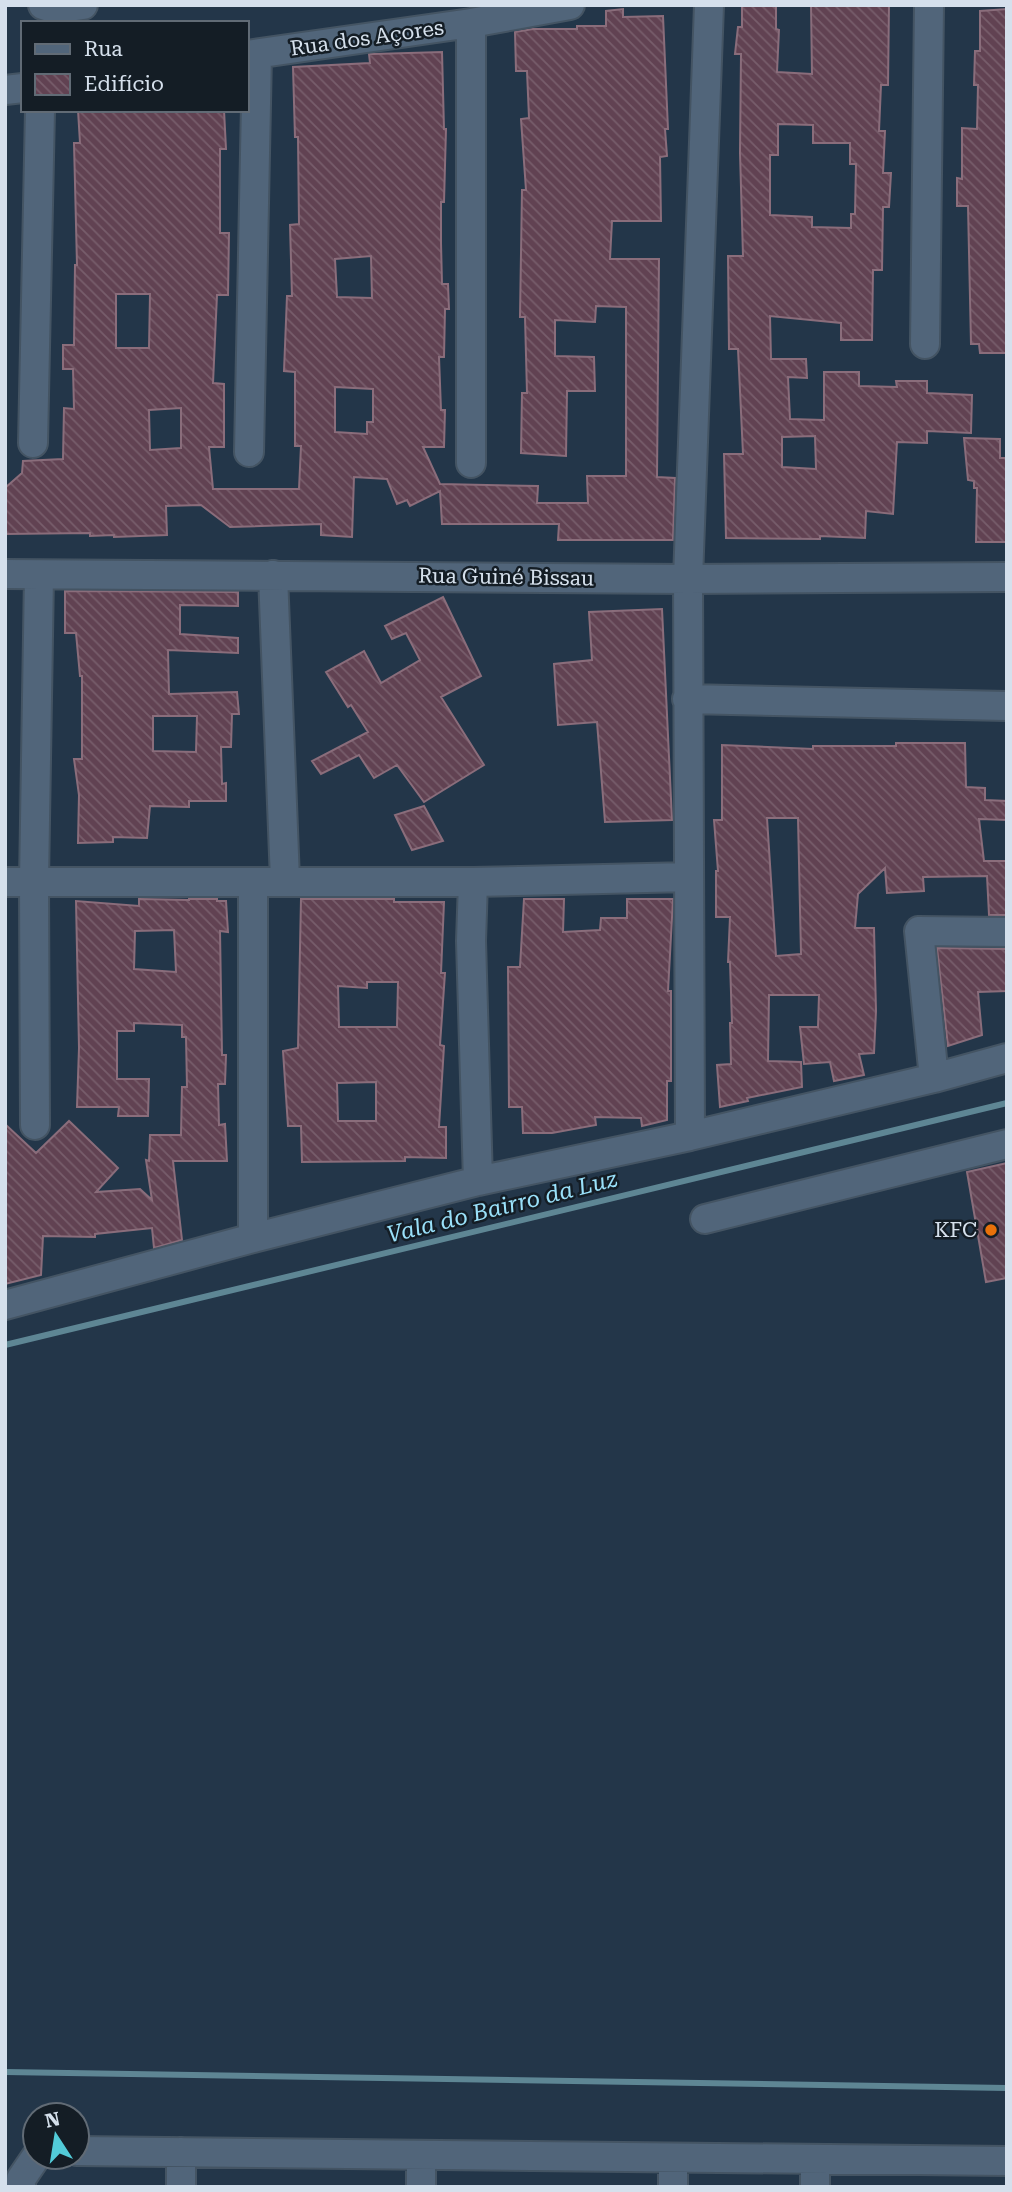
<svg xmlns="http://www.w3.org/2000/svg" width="1012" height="2192" viewBox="0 0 1012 2192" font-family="'Roboto Serif',serif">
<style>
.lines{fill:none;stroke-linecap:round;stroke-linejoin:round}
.stream{stroke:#5e8694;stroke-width:6}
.building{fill:url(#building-back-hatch);stroke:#8a6d7b;stroke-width:2;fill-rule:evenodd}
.minor-casing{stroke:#445463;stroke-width:32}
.minor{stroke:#51657a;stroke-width:28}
.food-dot{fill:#e8710a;stroke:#141d25;stroke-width:2.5}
.labels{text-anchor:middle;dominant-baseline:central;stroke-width:5;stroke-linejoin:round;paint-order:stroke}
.street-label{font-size:21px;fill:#d5e0ec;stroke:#141d25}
.poi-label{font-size:21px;fill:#d5e0ec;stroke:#141d25;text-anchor:end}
.water-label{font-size:23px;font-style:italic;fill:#9ae1fa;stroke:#141d25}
</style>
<defs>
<pattern id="building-back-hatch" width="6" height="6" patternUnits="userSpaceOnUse" patternTransform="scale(1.75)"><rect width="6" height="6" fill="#614252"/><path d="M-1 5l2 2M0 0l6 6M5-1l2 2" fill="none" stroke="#775d6b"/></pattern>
</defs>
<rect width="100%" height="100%" fill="#233649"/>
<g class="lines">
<path class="stream" d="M5,1345L1007,1103
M5,2072L1007,2088"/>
</g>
<path class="building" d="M742,5H776V29L779,30L777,72L812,74L811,5H889L888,85H881L879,131H885L883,173H891L889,207H883L882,270H873L872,340H841V323L770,316L771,359H806L807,378L788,377L790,419L824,420V372H859V386L897,387L896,381H927V393L972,395L971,433L927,431V443L897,442L893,514L866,511L865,538L820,536V539L726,538L724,454H743L738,349H729L728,256H743L740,153L741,54H735L738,27H742ZM778,124L813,125V143H850V164H856L855,214H851V228L812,227V217L770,215V155H778ZM815,436L816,469L782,467V437Z
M623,9V17L663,16L668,129H665L667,156L660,157L661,221H612L610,259H659L657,477L675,478L673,540H558L559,524H442L440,491L410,506L407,500L397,504L387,479L354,477L352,537L321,535V524L230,527L201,505L166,506L167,535L114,537V535L90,536V533L5,534V488L22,473L23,461L63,459L64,408L74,409L73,369H63V345H74L75,265H77L74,143H80L78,110H224L226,149H220V233H229L228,295H217L213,383L224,384V447H209L213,489H299L301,446H295V372L284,371L287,296H292L290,225L299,224L298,137H295L293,67L370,63L369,54H374L442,52L444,129H446L444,202H441V243L442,284H448L449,309H445L444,357H439L441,410H445L444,447H423L440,484L538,486L537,503H588L587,476H626V307L596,306L595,322L555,320V356L594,357L595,391H567L566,456L521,453L522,393H527L525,317H520L522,190H526L521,119L529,118L527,71H516L515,32L533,29H577V26H606V11ZM371,256L372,298L337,297L335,259ZM116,294H150L149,348H116ZM335,387L373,389V422H367V434L335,432ZM181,408V448L150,450L149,410Z
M1007,9V353H980L979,344H971L968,206H957V178L962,179V128L977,129L978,85H974L975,51H980V11Z
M964,438L1000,439V458H1007V542H976L977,488H974V481L968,480Z
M65,591L238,592V606L180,605V634L238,638V653L168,650L169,694L237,692L239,714H232L231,747H221L222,784L226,783V801H189V807L150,806L147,838L113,837V842L78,843L79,795L74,759H82V676H80L76,633H65ZM153,716H197L196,752L153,751Z
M443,597L481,676L441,697L484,765L424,802L397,765L374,778L359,755L321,774L312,761L368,732L351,705L348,707L326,672L364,651L381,683L420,660L406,633L392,639L385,626Z
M662,609L672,820L605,822L597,722L558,725L554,664L592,660L589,612Z
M896,743H965L966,787L985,788V800L1007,801V820L979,819L984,861H1007V915H989L987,876L923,877L924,891L887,893L885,868L858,894L855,928H874L876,1011L874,1053L859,1054L864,1075L834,1081L830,1062L804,1064L800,1027H818L819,995H769L768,1061L801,1062L802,1087L747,1098L748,1101L720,1107L717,1065L731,1064L730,1023H732L730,962H728L730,917H716V871H718L714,820H722V745L813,749V746H896ZM767,818H798L801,954L776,956Z
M424,806L443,841L412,850L395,815Z
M139,899L189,900V899H217V901H226L228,932L220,931L222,1055H226L225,1084H218L219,1125L225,1124L227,1161H173L182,1240L154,1248L152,1228L95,1234V1237L43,1236L41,1275L5,1284V1124L36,1153L69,1121L118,1168L96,1192L140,1189L152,1200L146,1160L149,1161L150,1135H181L182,1087H187L186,1037H182V1025L134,1023V1031H117V1079H149L148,1116H118L119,1107H77L79,1048L76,901L139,906ZM174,930L176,972L134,969L135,931Z
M301,899H394V902H444L441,973H445L440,1045L444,1046L439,1127H446V1158L405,1157V1161L302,1162L301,1126H288L283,1051L298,1048ZM367,982H398L397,1027H339L338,986L367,988ZM376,1082V1121H338L337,1083Z
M524,899H564L563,932L600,930L601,918H627V899H673L668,991H671V1081H667V1120L642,1126L641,1118L595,1117L596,1125L552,1133H523L522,1107H509L508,967H520Z
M937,948L1007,949V991L978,992L982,1035L948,1046Z
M1007,1163V1278L986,1282L967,1172Z"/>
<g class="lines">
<defs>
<path id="minor" d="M43,5L55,9L83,5
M247,55L471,23L570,5
M5,90L23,88
M925,344L929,5
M33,443L40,110
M249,452L257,54
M471,463V23
M5,574L688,579L1007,577
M273,575L285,880
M687,699L1007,706
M5,882H473L689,877
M473,882L471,941L478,1181
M934,1078L919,931L1007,932
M35,1125L34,882L39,575
M690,1136L688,579L709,5
M705,1219L1007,1144
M253,1238V882
M5,1305L253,1238L478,1181L690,1136L934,1078L1007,1058
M77,2151L1007,2161
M815,2159V2187
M21,2187V2179L36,2157
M181,2187V2152
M421,2187V2155
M673,2187V2159"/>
</defs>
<use href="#minor" class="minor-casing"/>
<use href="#minor" class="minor"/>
</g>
<circle class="food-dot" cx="991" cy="1230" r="7"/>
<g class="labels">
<g class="street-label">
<text transform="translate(367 38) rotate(-8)">Rua dos Açores</text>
<text transform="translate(506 577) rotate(1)">Rua Guiné Bissau</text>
</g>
<g class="poi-label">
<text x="977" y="1230">KFC</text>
</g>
<g class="water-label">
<text transform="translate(502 1207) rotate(-14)">Vala do Bairro da Luz</text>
</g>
</g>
<rect width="1012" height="2192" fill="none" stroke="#d5e0ec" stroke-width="14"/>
<rect x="21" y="21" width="228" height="91" fill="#141d25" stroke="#616b75" stroke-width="2"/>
<rect x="35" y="44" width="35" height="10" fill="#51657a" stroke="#616b75" stroke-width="2"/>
<text x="84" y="56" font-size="21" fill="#d5e0ec">Rua</text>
<rect x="35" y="74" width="35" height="21" fill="url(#building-back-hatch)" stroke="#616b75" stroke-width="2"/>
<text x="84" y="91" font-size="21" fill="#d5e0ec">Edifício</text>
<g transform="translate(56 2136) rotate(348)"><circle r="33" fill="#141d25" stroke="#616b75" stroke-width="2"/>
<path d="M0-5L12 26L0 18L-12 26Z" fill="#52cbd8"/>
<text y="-10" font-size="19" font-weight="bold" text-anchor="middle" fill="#d5e0ec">N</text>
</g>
</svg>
